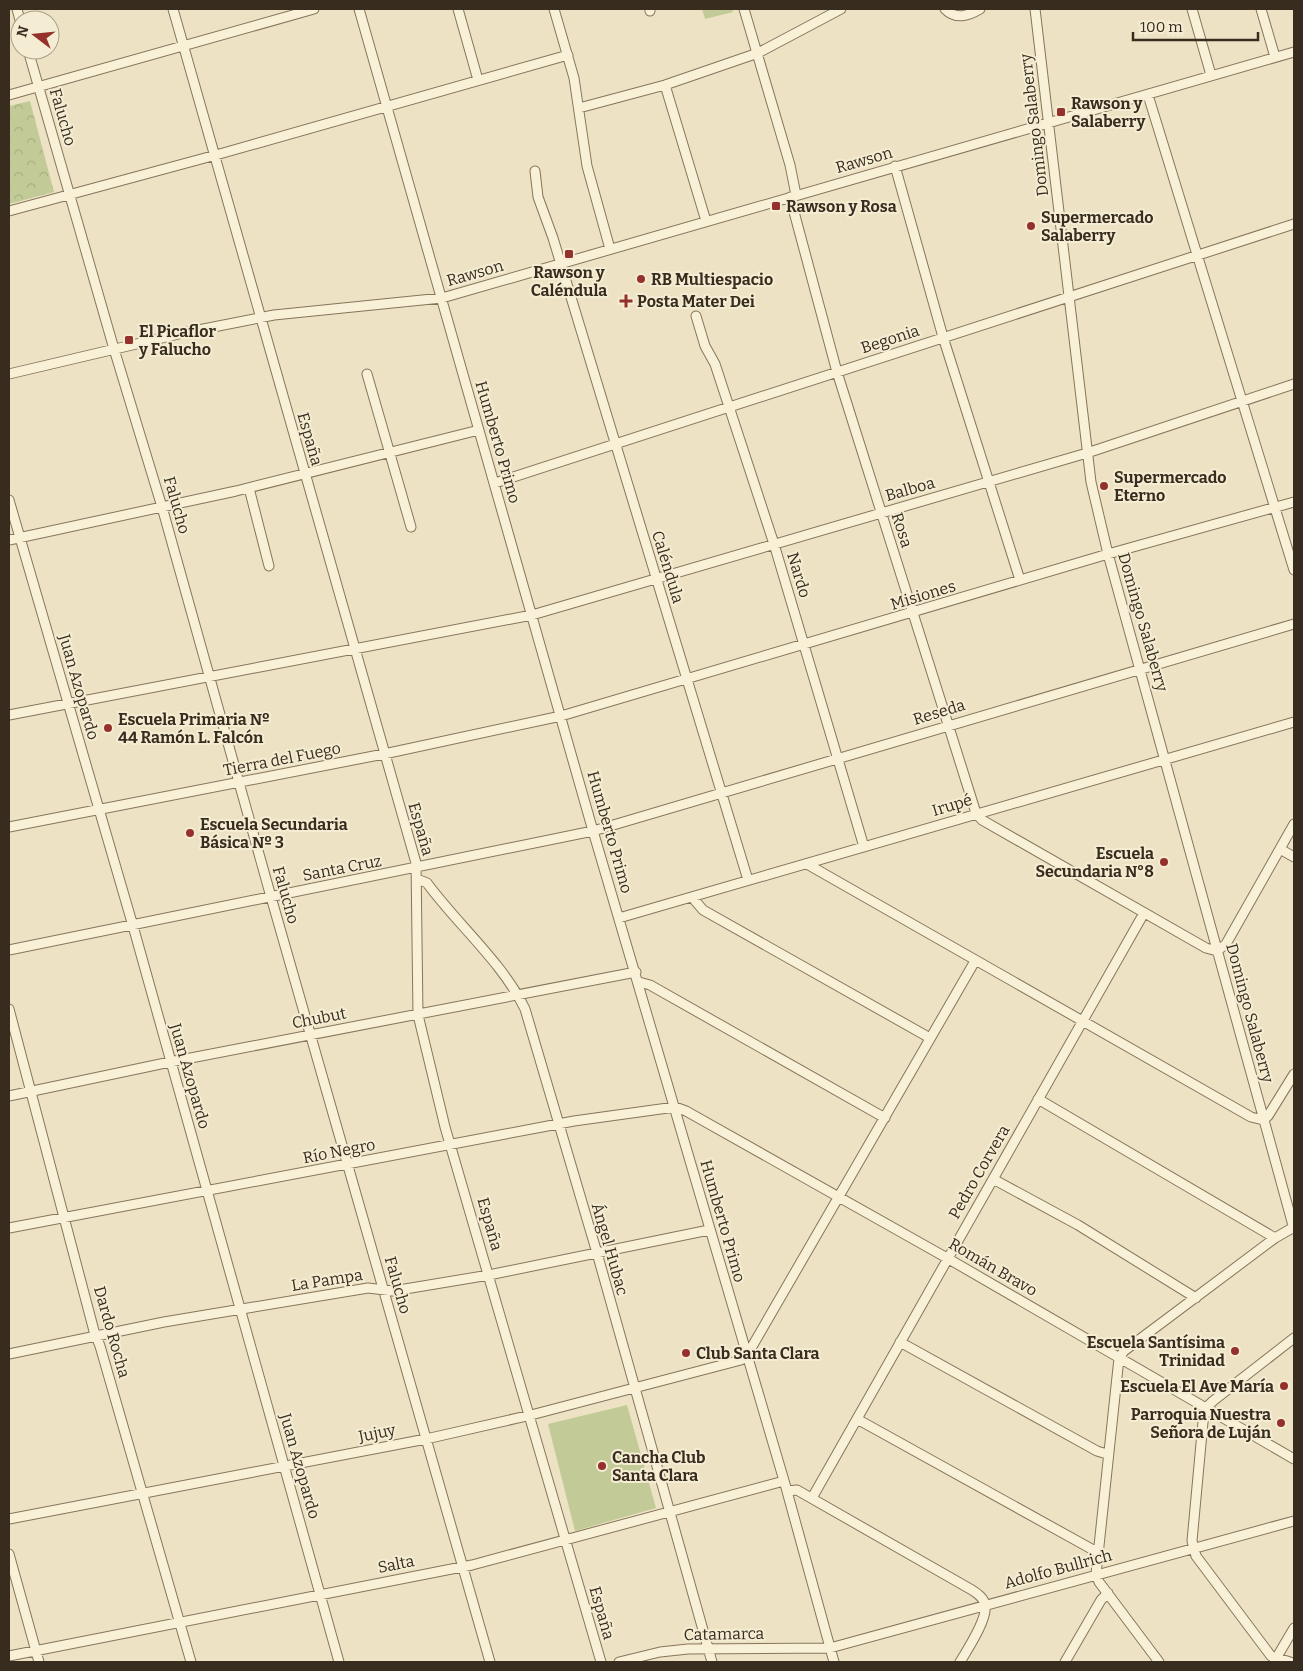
<svg xmlns="http://www.w3.org/2000/svg" width="1303" height="1671" viewBox="0 0 1303 1671" font-family="Bitter,serif">
<style>
.park{fill:url(#park-crowns)}
.garden{fill:#c2cb98}
.lines{fill:none;stroke-linecap:round;stroke-linejoin:round}
.minor-casing{stroke:#87755b;stroke-width:11}
.minor{stroke:#f8f0d7;stroke-width:9}
.poi-dot{fill:#95312c;stroke:#f5edd3;stroke-width:2}
.labels{text-anchor:middle;dominant-baseline:central;stroke-width:4;stroke-linejoin:round;paint-order:stroke}
.poi-label{font-size:16px;font-weight:bold;fill:#382c1e;stroke:#f5edd3;text-anchor:start}
.street-label{font-size:16px;fill:#382c1e;stroke:#f5edd3}
</style>
<defs>
<pattern id="park-crowns" width="20" height="18" patternUnits="userSpaceOnUse" patternTransform="scale(1.25)"><rect width="20" height="18" fill="#c2cb98"/><path d="M2 6a3 3 0 1 1 6 0M12 15a3 3 0 1 1 6 0" fill="none" stroke="#a7ae83"/></pattern>
</defs>
<rect width="100%" height="100%" fill="#ede3c4"/>
<path class="park" d="M30,101L54,192L9,204V106Z"/>
<path class="garden" d="M702,9H732L733,12L705,19Z
M627,1405L656,1508L575,1531L548,1424Z"/>
<g class="lines">
<defs>
<path id="minor" d="M17,9L20,20
M173,9L416,863L418,1015L445,1127L601,1662
M359,9L593,831L785,1484L834,1662
M458,9L478,80
M554,9L574,78L587,166L610,249
M744,9L790,165L796,195
M945,9C956,20 968,16 980,9
M1035,9L1091,482L1108,554L1294,1229
M1192,9L1211,75
M1261,9L1275,57
M650,11V9
M28,50L114,349L162,507L271,897L490,1662
M665,85L706,221
M9,95L314,9
M1148,95L1294,570
M579,108L665,85L758,53L841,9
M895,166L943,337L1020,580
M535,171L538,197L553,238L748,880
M790,197L837,372L976,813L982,820L1206,948L1217,951L1226,944L1294,824
M9,211L216,155L568,55
M696,316L705,346L715,364L774,544L864,847
M9,374L183,333L274,315L442,298L1294,52
M367,374L411,527
M495,483L1294,224
M249,488L269,566
M9,500L133,926L339,1662
M9,540L236,491L479,430
M9,715L532,615L1087,453L1294,384
M9,827L384,754L561,716L1108,554L1294,502
M1280,849L1294,857
M807,864L1251,1117L1263,1120L1268,1116L1294,1074
M417,879L427,883C457,924 503,963 525,1009L597,1253L712,1662
M692,897L703,910L930,1038
M619,918L1294,722
M9,950L593,831L1294,624
M639,982L650,985L885,1118
M9,1009L94,1331L100,1346L191,1662
M9,1096L170,1062L636,972
M1038,1099L1275,1238
M993,1179L1078,1225L1196,1298
M9,1228L574,1121L675,1107L686,1111L947,1258L1294,1459
M900,1342L1097,1451L1107,1454
M9,1354L164,1322L368,1288L393,1291L489,1275L709,1230
M857,1419L1097,1552
M787,1491L797,1490L972,1590C978,1594 984,1598 985,1605C988,1619 967,1650 960,1662
M812,1498L1144,913
M9,1519L426,1439L531,1415L741,1360L746,1357L975,961
M9,1554L39,1662
M9,1656L472,1565L784,1481
M619,1662L660,1652L688,1649L830,1648L1294,1521
M1065,1662L1101,1600L1108,1593
M1159,1662L1099,1582L1096,1574L1119,1358L1124,1351L1275,1238L1294,1227
M1274,1662L1294,1628
M1290,1662L1271,1656L1196,1556L1192,1541L1203,1422L1206,1408L1213,1401L1294,1338"/>
</defs>
<use href="#minor" class="minor-casing"/>
<use href="#minor" class="minor"/>
</g>
<g class="poi-dot">
<rect x="1056" y="107" width="10" height="10" rx="2.5"/>
<rect x="771" y="201" width="10" height="10" rx="2.5"/>
<circle cx="1031" cy="226" r="5"/>
<rect x="564" y="249" width="10" height="10" rx="2.5"/>
<circle cx="641" cy="279" r="5"/>
<path d="M623.5 293.5h5v5h5v5h-5v5h-5v-5h-5v-5h5z"/>
<rect x="124" y="335" width="10" height="10" rx="2.5"/>
<circle cx="1104" cy="486" r="5"/>
<circle cx="108" cy="728" r="5"/>
<circle cx="190" cy="833" r="5"/>
<circle cx="1164" cy="862" r="5"/>
<circle cx="1235" cy="1351" r="5"/>
<circle cx="686" cy="1353" r="5"/>
<circle cx="1284" cy="1386" r="5"/>
<circle cx="1281" cy="1423" r="5"/>
<circle cx="602" cy="1466" r="5"/>
</g>
<g class="labels">
<g class="poi-label">
<text x="1071" y="103">Rawson y<tspan x="1071" dy="18">Salaberry</tspan></text>
<text x="786" y="206">Rawson y Rosa</text>
<text x="1041" y="217">Supermercado<tspan x="1041" dy="18">Salaberry</tspan></text>
<text x="569" y="272" text-anchor="middle">Rawson y<tspan x="569" dy="18">Caléndula</tspan></text>
<text x="651" y="279">RB Multiespacio</text>
<text x="637" y="301">Posta Mater Dei</text>
<text x="139" y="331">El Picaflor<tspan x="139" dy="18">y Falucho</tspan></text>
<text x="1114" y="477">Supermercado<tspan x="1114" dy="18">Eterno</tspan></text>
<text x="118" y="719">Escuela Primaria Nº<tspan x="118" dy="18">44 Ramón L. Falcón</tspan></text>
<text x="200" y="824">Escuela Secundaria<tspan x="200" dy="18">Básica Nº 3</tspan></text>
<text x="1154" y="853" text-anchor="end">Escuela<tspan x="1154" dy="18">Secundaria N°8</tspan></text>
<text x="1225" y="1342" text-anchor="end">Escuela Santísima<tspan x="1225" dy="18">Trinidad</tspan></text>
<text x="696" y="1353">Club Santa Clara</text>
<text x="1274" y="1386" text-anchor="end">Escuela El Ave María</text>
<text x="1271" y="1414" text-anchor="end">Parroquia Nuestra<tspan x="1271" dy="18">Señora de Luján</tspan></text>
<text x="612" y="1457">Cancha Club<tspan x="612" dy="18">Santa Clara</tspan></text>
</g>
<g class="street-label">
<text transform="translate(63 117) rotate(74)">Falucho</text>
<text transform="translate(1034 125) rotate(-97)">Domingo Salaberry</text>
<text transform="translate(864 160) rotate(-16)">Rawson</text>
<text transform="translate(475 273) rotate(-16)">Rawson</text>
<text transform="translate(890 339) rotate(-18)">Begonia</text>
<text transform="translate(310 439) rotate(74)">España</text>
<text transform="translate(498 442) rotate(74)">Humberto Primo</text>
<text transform="translate(910 489) rotate(-16)">Balboa</text>
<text transform="translate(177 505) rotate(74)">Falucho</text>
<text transform="translate(902 530) rotate(72)">Rosa</text>
<text transform="translate(668 567) rotate(73)">Caléndula</text>
<text transform="translate(799 575) rotate(73)">Nardo</text>
<text transform="translate(923 595) rotate(-17)">Misiones</text>
<text transform="translate(1143 622) rotate(74)">Domingo Salaberry</text>
<text transform="translate(79 687) rotate(74)">Juan Azopardo</text>
<text transform="translate(939 712) rotate(-17)">Reseda</text>
<text transform="translate(282 759) rotate(-11)">Tierra del Fuego</text>
<text transform="translate(952 805) rotate(-17)">Irupé</text>
<text transform="translate(421 829) rotate(74)">España</text>
<text transform="translate(610 832) rotate(74)">Humberto Primo</text>
<text transform="translate(342 868) rotate(-11)">Santa Cruz</text>
<text transform="translate(286 895) rotate(74)">Falucho</text>
<text transform="translate(1250 1013) rotate(75)">Domingo Salaberry</text>
<text transform="translate(319 1018) rotate(-11)">Chubut</text>
<text transform="translate(190 1076) rotate(74)">Juan Azopardo</text>
<text transform="translate(339 1151) rotate(-11)">Río Negro</text>
<text transform="translate(979 1172) rotate(-60)">Pedro Corvera</text>
<text transform="translate(723 1221) rotate(74)">Humberto Primo</text>
<text transform="translate(490 1224) rotate(74)">España</text>
<text transform="translate(610 1249) rotate(74)">Ángel Hubac</text>
<text transform="translate(993 1267) rotate(30)">Román Bravo</text>
<text transform="translate(327 1280) rotate(-9)">La Pampa</text>
<text transform="translate(398 1285) rotate(74)">Falucho</text>
<text transform="translate(112 1332) rotate(74)">Dardo Rocha</text>
<text transform="translate(377 1433) rotate(-11)">Jujuy</text>
<text transform="translate(300 1466) rotate(74)">Juan Azopardo</text>
<text transform="translate(396 1564) rotate(-11)">Salta</text>
<text transform="translate(1058 1569) rotate(-15)">Adolfo Bullrich</text>
<text transform="translate(602 1613) rotate(74)">España</text>
<text transform="translate(724 1634) rotate(-1)">Catamarca</text>
</g>
</g>
<rect width="1303" height="1671" fill="none" stroke="#382c1e" stroke-width="20"/>
<g transform="translate(35 35) rotate(286)"><circle r="24" fill="#f5edd3" stroke="#a9a08b"/>
<path d="M0-4L9 19L0 12L-9 19Z" fill="#95312c"/>
<text y="-8" font-size="14" font-weight="bold" text-anchor="middle" fill="#382c1e">N</text>
</g>
<path d="M1133 32v8h125v-8" fill="none" stroke="#382c1e" stroke-width="2.5"/>
<text x="1140" y="32" font-size="15" fill="#382c1e" stroke="#f5edd3" stroke-width="4" paint-order="stroke">100 m</text>
</svg>
